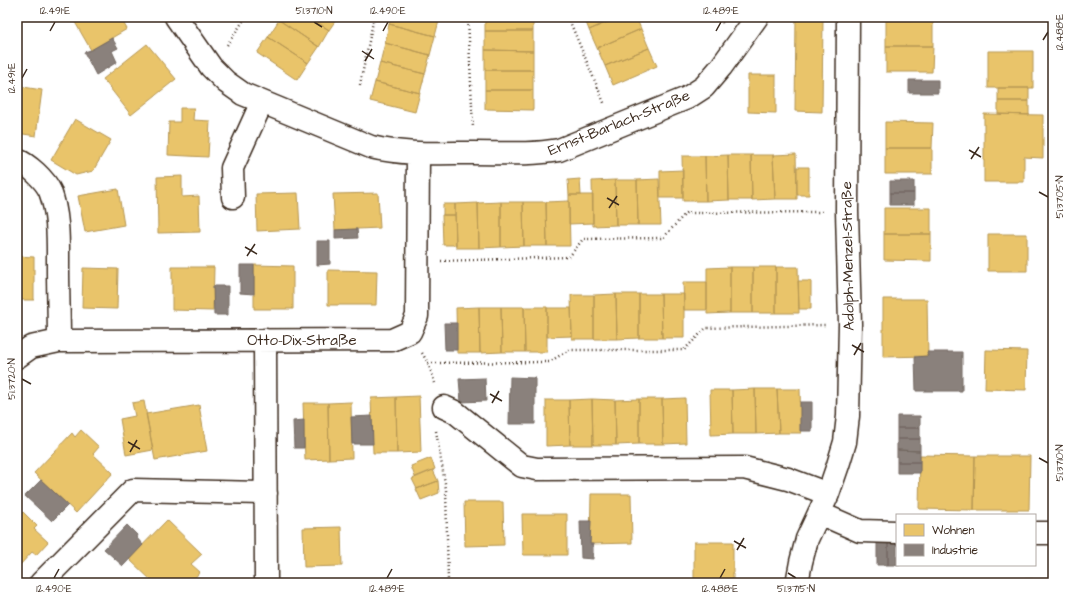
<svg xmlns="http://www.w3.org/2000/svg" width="1070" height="600" viewBox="0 0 1070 600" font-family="'Architects Daughter',sans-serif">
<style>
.homes{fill:#e9c46a;stroke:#b59653}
.industry{fill:#8a817c;stroke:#726760}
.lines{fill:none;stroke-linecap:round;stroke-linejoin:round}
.minor-casing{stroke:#3b2a1e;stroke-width:25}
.path{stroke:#3b2a1e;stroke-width:2.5;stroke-dasharray:1 3;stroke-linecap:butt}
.minor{stroke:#fff;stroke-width:22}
.ticks{fill:none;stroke:#3b2a1e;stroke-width:1.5}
.labels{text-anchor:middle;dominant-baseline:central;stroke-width:4;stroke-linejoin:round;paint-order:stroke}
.street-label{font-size:15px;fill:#3b2a1e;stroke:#fff}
.neatline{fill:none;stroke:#3b2a1e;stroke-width:1.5}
.ticks-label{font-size:10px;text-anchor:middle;fill:#3b2a1e}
</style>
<rect width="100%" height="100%" fill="#fff"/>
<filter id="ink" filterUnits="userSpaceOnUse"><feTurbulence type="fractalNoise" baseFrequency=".025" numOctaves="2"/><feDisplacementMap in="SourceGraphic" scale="8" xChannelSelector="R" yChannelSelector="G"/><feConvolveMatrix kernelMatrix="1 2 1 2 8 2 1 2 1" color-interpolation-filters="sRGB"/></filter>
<g filter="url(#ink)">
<path class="homes" d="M72,17H120L127,29L91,50Z
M281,17H309L329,30L319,47L279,20Z
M309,17H338L329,30Z
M391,17H440L435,36L389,24Z
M485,17H533V31H485Z
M584,17H619L589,30Z
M619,17H636L641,29L597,48L589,30Z
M796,17H823L822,112L795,111Z
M279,20L319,47L308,63L268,37Z
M886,20H933V46H886Z
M389,24L435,36L430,55L385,43Z
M641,29L649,48L605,66L597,48Z
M485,31H533V51L485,50Z
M268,37L308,63L297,80L257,53Z
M385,43L430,55L425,74L380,63Z
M147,44L176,79L131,115L103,79Z
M886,46H933L932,72H886Z
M649,48L657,66L613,85L605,66Z
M485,50L533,51V70H485Z
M988,51H1033V88H988Z
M380,63L425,74L420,93L375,82Z
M485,70H533V90H485Z
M748,75H776V113L748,112Z
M375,82L420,93L415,112L370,101Z
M17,86L42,90L36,136L17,133Z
M998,88H1029V101H998Z
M485,90H533V110L485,109Z
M998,101H1029V115L998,114Z
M180,108H194L193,120L210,121L208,157L168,155L169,122H180Z
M984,114L1043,115V158L1024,157V182H984Z
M75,119L111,140L93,171L76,175L51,160Z
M885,122L933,123L932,148H885Z
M885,148H932V174H885Z
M796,154L797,199H775L773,155Z
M728,155L729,200L706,201L705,156Z
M728,155H751L752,200H729Z
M751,155H773L775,199L752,200Z
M682,156H705L706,201H683Z
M797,167H809V195H797Z
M683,170V198H660V171Z
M182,176V197L199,196L200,232L158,233L157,177Z
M580,179L581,195H569L568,180Z
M659,179L661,225H638L637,180Z
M615,180L616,225L593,226L592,181Z
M615,180H637L638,225H616Z
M118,189L124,225L85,232L78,196Z
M298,193L300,229L257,231L256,194Z
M378,193L380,228L335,230L333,194Z
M569,195H593V223L569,224Z
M569,201L570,246H547L546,202Z
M501,202V247L479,248L478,203Z
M501,202H523L524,246L501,247Z
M523,202H546L547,246H524Z
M478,203L479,248H456L455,204Z
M443,204H455V215H443Z
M884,208H931V234H884Z
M442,215H455L456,245H443Z
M884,234H931V261L884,260Z
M988,234H1027V271H988Z
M17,256L34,257V300H17Z
M254,265L293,266V309H254Z
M172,267H214L213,311L172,310Z
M730,267V313L707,314V268Z
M730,267H753V313H730Z
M753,267H776V313H753Z
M776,267H798L799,313H776Z
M83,268L118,269L117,309L82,308Z
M328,270L377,271L376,305H328Z
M798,281H811V309H799Z
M683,282H707V310H684Z
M616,294L617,339H594V295Z
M616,294H639V338L617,339Z
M639,294H661L662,338H639Z
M661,294H684V338H662Z
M571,295H594V339H572Z
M883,299H927L928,356L883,357Z
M479,307L480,353H457L456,308Z
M479,307H501L502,352L480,353Z
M501,307H524L525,352H502Z
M524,307H547V352H525Z
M547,308H571L572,336L547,337Z
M986,350L1027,351L1026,390L985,389Z
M755,389L756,434H733L732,390Z
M755,389H777L779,433L756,434Z
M777,389H800L801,433H779Z
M710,390H732L733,434L711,435Z
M419,396L421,452L397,453L396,397Z
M396,397L397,453H373L371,398Z
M685,398L686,443L663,444L662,399Z
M592,399L593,445H570L569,400Z
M592,399L615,400L616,445H593Z
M639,399V444L616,445L615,400Z
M639,399H662L663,444H639Z
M546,400H569L570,445L546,446Z
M144,401L153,450L126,455L120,419L135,416L132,403Z
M351,402L352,458L329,459L328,403Z
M303,403H328L329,459L305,460Z
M199,405L207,451L155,460L146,414Z
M81,430L99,447L93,454L113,473L76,513L34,473L72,433L75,437Z
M920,455L975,456L974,510L919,509Z
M975,456H1030L1029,510H974Z
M431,458L435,469L415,477L411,466Z
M433,470L438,481L417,489L412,479Z
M438,481L439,493L421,500L416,489Z
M591,494H631L632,543L590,544Z
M464,502H503L504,545L465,546Z
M17,512L20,515L23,512L37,526L34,529L48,542L36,555L32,552L19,566L17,563Z
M522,514H567V555H523Z
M167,520L202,554L191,564L200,572L190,583H154L129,559Z
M341,527L342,566L304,567L303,528Z
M694,542H733V583H694Z
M962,578L985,579V583H962Z
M985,579H1009V583H985Z
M1009,579H1033V583H1009Z"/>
<path class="industry" d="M112,38L118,48L112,51L117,62L96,75L84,52L91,50Z
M909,80H938V93H909Z
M890,181H914V193H890Z
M890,193H914V205H890Z
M357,229L358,238L335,239V230Z
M317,241H330V264L317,265Z
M240,265H254V294L240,293Z
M213,286H228V315H214Z
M444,323H457V350H445Z
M927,352H962V391H916L915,357L928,356Z
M510,377L535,378V424H509Z
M485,378L486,401L461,402L459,379Z
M800,402H812V431H800Z
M372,416L373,444H352L351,417Z
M897,416H920V428H897Z
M304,420V448H294L293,421Z
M897,428H920V439H897Z
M897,439H920V451L897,450Z
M897,450L920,451V462H897Z
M897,462H920V473H897Z
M41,480L68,505L52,521L25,496Z
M580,521H591L590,544H593V559L581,558Z
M127,525L137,535L136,537L143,545L123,566L104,549Z
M877,543H888V565H877Z
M888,543H897V565H900H888Z"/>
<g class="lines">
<defs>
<path id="minor" d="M176,17L211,67L226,82L243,94L371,147C404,155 438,153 472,153C502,153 530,155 559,150L687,98L704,87L721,67L757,17
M17,160C28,164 45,180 50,191C59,215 58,241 58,267C58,291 59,316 59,341
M233,197L232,168L262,102
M265,340L266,583
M17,357L31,347L59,341L392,340L410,332L417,316L418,154
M444,407L455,412L522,466L537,469L744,468L788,479L828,494
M819,513L860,531L897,532
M1035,533H1053
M41,583L133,490L266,493
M797,583L801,562L807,539L828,494L838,465L845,442L848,416L850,324L847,211L848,17"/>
</defs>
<use href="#minor" class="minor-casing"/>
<path class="path" d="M468,17L473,128
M568,17L605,105
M716,17L723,23
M227,45L246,17
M360,85L374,17
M441,261L569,257L583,239L663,238L686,213L822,212
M422,353L428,363L435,383
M428,363L549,362L569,350H684L706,328L825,325
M436,431L446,489L448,583"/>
<use href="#minor" class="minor"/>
</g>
</g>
<path class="ticks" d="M314,22L322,27M50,31L55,22M383,31L388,22M716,31L721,22M1043,40L1048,32M362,51L374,59M365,61L372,49M22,78L27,69M969,150L981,157M971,159L979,147M1039,192L1048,197M607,198L619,205M609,208L617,196M245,247L257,254M247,256L255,244M852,345L864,352M854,355L861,343M22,379L31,384M490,394L502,401M492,403L499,391M128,442L140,449M130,452L137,440M1039,458L1048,463M734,541L746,548M737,550L744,538M788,573L796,578M54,578L59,569M387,578L392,569M720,578L725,569"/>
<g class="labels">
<g class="street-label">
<text transform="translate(619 123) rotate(-22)">Ernst-Barlach-Straße</text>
<text transform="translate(848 256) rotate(-91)">Adolph-Menzel-Straße</text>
<text x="302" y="340">Otto-Dix-Straße</text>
</g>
</g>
<rect width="1070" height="600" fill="none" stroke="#fff" stroke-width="44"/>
<rect x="896" y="514" width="140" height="52" fill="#ffffff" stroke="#b1aaa5"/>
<rect x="904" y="524" width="20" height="12" fill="#e9c46a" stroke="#b1aaa5"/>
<text x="932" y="534" font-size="12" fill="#3b2a1e">Wohnen</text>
<rect x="904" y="544" width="20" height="12" fill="#8a817c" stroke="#b1aaa5"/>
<text x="932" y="554" font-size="12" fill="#3b2a1e">Industrie</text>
<rect x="22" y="22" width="1026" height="556" class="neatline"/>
<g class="ticks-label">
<text x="55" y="14">12.491°E</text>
<text x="314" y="14">51.3710°N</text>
<text x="388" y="14">12.490°E</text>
<text x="721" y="14">12.489°E</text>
<text transform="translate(1059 32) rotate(-90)" y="4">12.488°E</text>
<text transform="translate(11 78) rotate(-90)" y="4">12.491°E</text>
<text transform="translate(1059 197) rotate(-90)" y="4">51.3705°N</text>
<text transform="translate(11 379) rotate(-90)" y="4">51.3720°N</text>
<text transform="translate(1059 463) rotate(-90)" y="4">51.3710°N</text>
<text x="54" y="592">12.490°E</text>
<text x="387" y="592">12.489°E</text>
<text x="720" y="592">12.488°E</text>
<text x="796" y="592">51.3715°N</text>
</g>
</svg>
